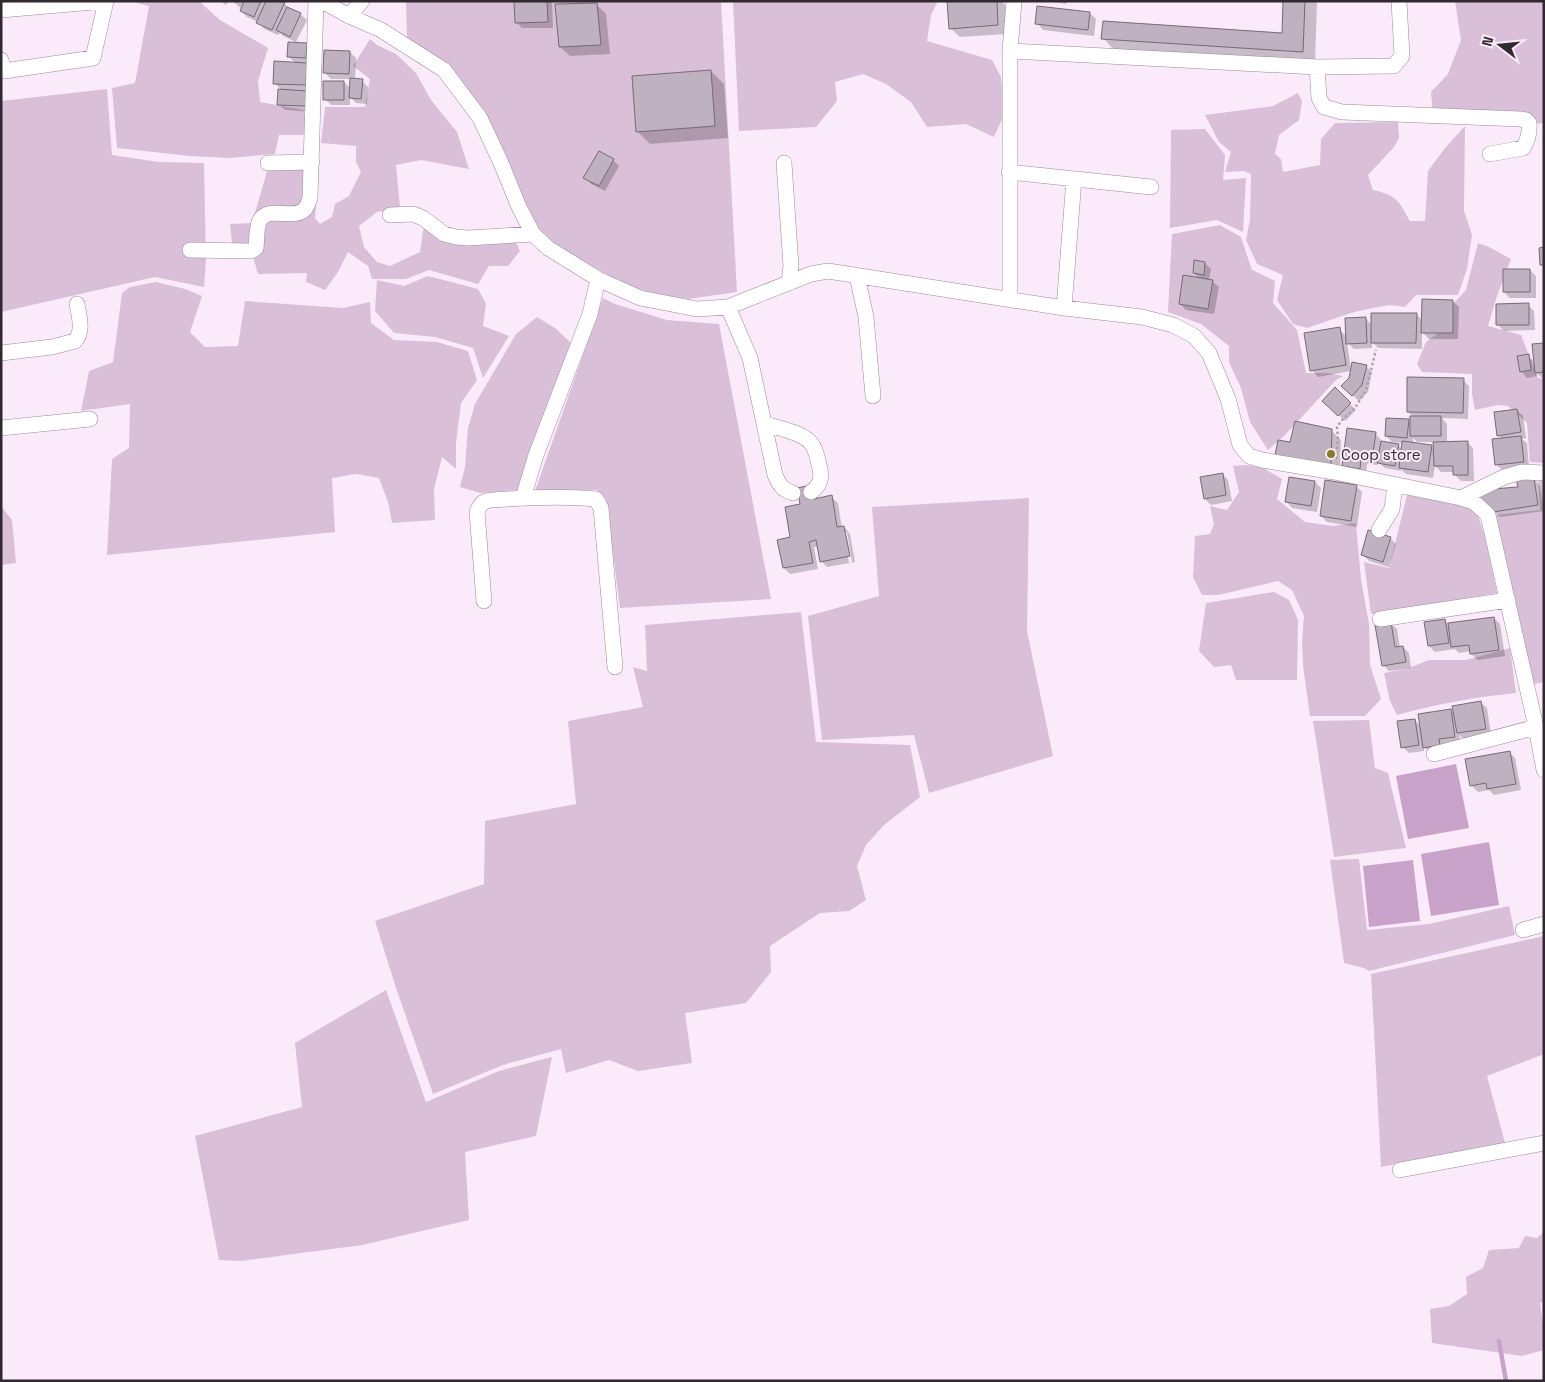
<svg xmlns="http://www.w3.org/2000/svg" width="1545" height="1382" viewBox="0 0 1545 1382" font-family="'Space Grotesk',sans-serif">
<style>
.green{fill:#d9bfd8}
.water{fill:#c9a2c9}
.shadow{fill:#0003;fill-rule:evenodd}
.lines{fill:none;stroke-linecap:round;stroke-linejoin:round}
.stream{stroke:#c9a2c9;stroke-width:4.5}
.building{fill:#bfb1bf;stroke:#776976}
.minor-casing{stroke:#998b98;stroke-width:16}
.path{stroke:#aca0ab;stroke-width:2.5;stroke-dasharray:2.5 2.5;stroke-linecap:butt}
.minor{stroke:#fff;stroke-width:15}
.poi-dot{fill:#857e24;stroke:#fbebfa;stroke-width:2}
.labels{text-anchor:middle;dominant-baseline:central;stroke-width:4;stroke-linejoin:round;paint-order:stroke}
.poi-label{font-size:15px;fill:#302a30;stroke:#fbebfa;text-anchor:start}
</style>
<rect width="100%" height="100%" fill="#fbebfa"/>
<path class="green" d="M137,1H199L220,20L268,48L258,81L260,102L304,110L307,135H279L275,154L229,158L190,156L117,148L112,88L135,83L149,6L137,3Z
M406,1H721L737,292L688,299L657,294L630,287L562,249L542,234L526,204L505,153L486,113L407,40Z
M733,1H938L931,15L927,41L992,60L1001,77L1004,115L994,137L966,124L927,127L911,102L886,84L863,74L835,82L837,101L816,127L739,131Z
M1455,1H1544V123L1518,126L1433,115L1431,92L1448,74L1461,40Z
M370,39L377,45L396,54L416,73L431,100L457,132L469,169L421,160L396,165L400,208L377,212L359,226L364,247L377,262L390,266L420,252L424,224L457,231L482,233L491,244L516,242L520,251L508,266H489L478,284L429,270L406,279H372L368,266L348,252L338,272L325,290L306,282L307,273L258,274L250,246L232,243L230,224L252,223L268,168L319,170L315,218L320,224L332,217L335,204L349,196L361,172L356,162V146L321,143L325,107H365L370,79L353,66Z
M107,89L112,155L159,162L204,163L206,260L204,287L155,277L1,312V101Z
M1298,93L1302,101L1299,120L1279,135L1275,154L1281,159L1283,172L1320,165L1321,139L1335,123L1398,122L1399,138L1394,147L1368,175L1373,190C1398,196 1398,200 1410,221H1425L1428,171L1445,148L1465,126L1464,211L1472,235L1467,269L1458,295H1416L1405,307L1389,305L1368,309L1351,313L1307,328L1293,324L1277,300L1283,275L1257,264L1246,240L1250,219L1251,174L1244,171L1225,172L1231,152L1219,142L1205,115L1273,106Z
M1205,129L1225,155L1223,180L1246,178L1243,232L1217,220L1170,228L1171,130Z
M1220,225L1241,237L1252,270L1275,281L1273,303L1297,330L1306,373H1328L1343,376L1336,380L1285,435L1268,450L1250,422L1241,388L1229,362V346L1201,324L1168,312L1172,234Z
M1478,243L1489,247L1511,259L1497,296L1488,326L1521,335L1538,378L1544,379V463L1530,462L1527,423L1508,406L1498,405L1475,410L1472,394V374L1422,372L1417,364L1426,342L1446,327L1445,310L1457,300L1466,290Z
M428,276L478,289L486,304L483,326L509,336L483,378L473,348L435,337L394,333L375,311L377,280L404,286Z
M156,282L185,289L202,296L190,332L205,347L238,346L245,301L343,308L370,302L371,323L394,340L437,342L468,351L477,380L461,403L456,443V469L442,457L434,489L435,520L392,523L388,502L379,478L356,474L332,478L335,532L107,555L112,459L129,448L130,404L81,411L89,371L113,362L122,293L130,287Z
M603,298L615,304L667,320L719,324L771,599L620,608L606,499L597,490L535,491Z
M537,317L555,328L571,343L566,362L519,490L480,493L460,487L465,467L468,428L475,404L516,334Z
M1247,465L1263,468L1282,479L1277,499L1305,522L1333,526L1356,523L1361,580L1369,624L1370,665L1381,699L1365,716H1310L1303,666L1302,641L1304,616L1292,590L1278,581L1218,595H1202L1193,577L1195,536L1210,534L1214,524L1210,506L1227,510L1239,492L1233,466Z
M1538,477H1544V682L1533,684L1495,515L1540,510Z
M1407,495L1459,505L1477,512L1485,537L1497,593L1371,614L1364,562L1389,568Z
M1029,498L1027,631L1053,756L929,793L914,735L822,740L808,616L879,596L872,507Z
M1,506L12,520L16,563L1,565Z
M1274,592L1289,600L1298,620L1297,680H1236L1231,665L1214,667L1199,651L1206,603Z
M801,612L816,742L910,745L920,797L884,825L866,845L857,866L866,900L849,911L820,913L770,946L771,972L746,1003L685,1013L692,1063L638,1071L609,1060L566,1073L561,1049L503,1065L433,1094L396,988L375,921L484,884L485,821L576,804L568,721L643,707L633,667L647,671L645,625Z
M1510,648L1516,693C1475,697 1437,704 1397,715L1390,701L1384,673L1409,668L1429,660H1466Z
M1369,720L1375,768L1388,773L1406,848L1334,857L1313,721Z
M1359,859L1367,930L1429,924L1509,906L1515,935L1369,971L1364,968L1344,963L1330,860Z
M1544,936V1054L1487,1076L1505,1143L1381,1167L1371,974Z
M386,990L426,1102L499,1071L552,1057L536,1136L465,1152L469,1220L362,1245L241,1261L219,1260L195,1136L302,1107L295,1043Z
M1544,1232V1302L1540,1303L1544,1332V1350L1522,1356L1432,1343L1430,1309L1449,1306L1467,1294L1466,1277L1483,1268L1489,1250L1519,1248L1525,1236L1537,1238Z"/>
<path class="water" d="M1456,764L1469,828L1408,839L1396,776Z
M1489,842L1499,905L1431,916L1421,854Z
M1413,860L1420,921L1369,927L1363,866Z"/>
<path class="shadow" d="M220,1H229L226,5Z
M232,1H263L266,5L268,1H280L284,3L290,9L300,14L307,20L296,42L283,36L280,33L278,35L264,29L258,22L247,17L241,11L242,9Z
M515,1H552L553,28H522L516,22Z
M949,1H1002L1005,5L1007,34L960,37L950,28Z
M1046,1H1067L1066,4Z
M1285,1H1317L1315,64L1115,51L1103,38L1284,34Z
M596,4L606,14L610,54L570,56L560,47Z
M1090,13L1096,19L1094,36L1043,30L1037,23Z
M307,44L313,50L312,90H305L313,98L312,112L285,110L278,104L282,91L275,83L295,63L288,56Z
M350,52L356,58L355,80L362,81L368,87L367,104L356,103L350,97V105H331L325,99L344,82L351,89V79H331L324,72Z
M711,71L724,84L728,138L650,144L637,131Z
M613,160L619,166L605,191L591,184L585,177Z
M1205,263L1211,269L1209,280L1212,281L1219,287L1214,314L1186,310L1180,304L1200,279L1194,273Z
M1530,270L1536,276V298H1510L1504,292Z
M1452,301L1459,307L1458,339H1429L1422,332V349L1378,348L1372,342V348L1354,349L1347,342L1351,370L1366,366L1372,372L1368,392L1359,401L1343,386L1350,379L1351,371L1318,377L1312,370L1339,329L1347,337L1365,318L1372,325L1416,314L1423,321Z
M1528,305L1534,311L1535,330L1504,331L1497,324Z
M1544,344V379L1536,373L1537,376L1527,378L1521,371L1528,356L1535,362Z
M1463,380L1469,386L1468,419L1442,418L1447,424V443L1467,442L1473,448L1474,481H1461L1455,475V472H1441L1435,466L1433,478L1406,474L1401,469V471L1385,468L1378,462L1377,465L1367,464L1366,474L1350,472L1343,466L1375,433L1381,440V442L1398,445L1402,450L1403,443L1392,442L1386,436L1408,420L1411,424L1414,418L1408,412ZM1413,438L1417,442H1434L1435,450L1431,446L1413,443Z
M1335,389L1356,410L1345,421L1324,401Z
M1517,410L1523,416L1526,438L1522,439L1527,443L1529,467L1502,470L1496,464L1502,439L1498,435Z
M1331,430L1341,440L1340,474L1291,444Z
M1222,474L1228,480L1232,501L1211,505L1205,499Z
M1534,479L1540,486L1544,511L1500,517L1487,506Z
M1315,482L1321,488L1317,512L1292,508L1286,501Z
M1356,486L1362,492L1357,527L1327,522L1321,516Z
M817,493L818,499L831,497L838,503L842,528L844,527L850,534L855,562L827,567L821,561L819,547H814L818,569L790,574L784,568L801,505ZM844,532H847L852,562L849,563Z
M1390,538L1396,544L1389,567L1369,561L1363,555Z
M1494,618L1500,624L1505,656L1478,660L1471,654V651L1459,653L1455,649L1435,652L1429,646L1444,620L1449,624Z
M1390,623L1397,629L1400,648L1403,647L1409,653L1411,668L1389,671L1383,665Z
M1480,702L1487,708L1491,734L1464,739L1459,735L1461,743L1430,753L1424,747V751L1409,753L1403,747L1415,720L1421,727L1450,710L1455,714Z
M1509,752L1515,758L1521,790L1494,795L1489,790L1478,792L1472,786Z"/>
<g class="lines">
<path class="stream" d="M1499,1341L1506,1381"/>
</g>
<path class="building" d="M244,1H261L254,17L240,11Z
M266,1L285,2L272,30L256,23Z
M514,1H547L548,22L515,23Z
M947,1H997L998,25L949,29Z
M1283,1H1305L1303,52L1101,39L1103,21L1282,33Z
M597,3L601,45L559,47L555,4Z
M1037,6L1090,12L1088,30L1035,24Z
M287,7L301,13L290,37L276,30Z
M288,42L307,43L306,58L287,57Z
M324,50L350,51L349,74L323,73Z
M274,61L307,63L306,85L273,84Z
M711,70L715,126L636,132L632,76Z
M350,78L363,79L361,99L349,98Z
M323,81H344V100H323Z
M278,89L307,91L306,106L277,105Z
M599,151L614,159L599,186L583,178Z
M1544,247V265H1540L1539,248Z
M1194,260L1205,262L1204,275L1193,273Z
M1503,269H1530V292H1503Z
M1183,275L1213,280L1208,309L1179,304Z
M1422,299L1453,300V333H1421Z
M1529,303V325H1496V304Z
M1371,313H1417L1416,343H1371Z
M1366,317L1367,343L1346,344L1345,318Z
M1340,327L1346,365L1310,371L1304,333Z
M1544,343V372L1535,373L1532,344Z
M1529,354L1531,370L1520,372L1517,356Z
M1352,362L1367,365L1362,385L1352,396L1341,386L1349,378Z
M1407,377L1464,378L1463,413L1407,412Z
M1335,387L1351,403L1338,416L1322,401Z
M1517,409L1521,432L1497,436L1494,412Z
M1410,416H1441V436H1410Z
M1386,418L1409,419L1407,438L1385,436Z
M1295,421L1332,429L1331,465L1275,455L1278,440L1290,442Z
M1347,428L1376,432L1372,460L1361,458L1360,469L1342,466Z
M1521,436L1524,462L1495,465L1492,439Z
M1381,441L1399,444L1395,466L1377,463Z
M1402,441L1432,445L1428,472L1399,468Z
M1468,441V475H1453V466H1434L1433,442Z
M1223,473L1226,495L1204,499L1200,477Z
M1289,477L1315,481L1311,506L1285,502Z
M1534,478L1538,505L1493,512L1479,500L1481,494L1493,489L1518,487L1516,479Z
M1325,480L1357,485L1351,521L1320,516Z
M811,485L814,499L832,495L837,527L844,526L850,556L820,562L816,540L809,542L813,563L783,568L777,540L790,537L785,507L800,504L797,488Z
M1368,530L1391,537L1383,562L1361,555Z
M1494,617L1499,650L1470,654L1469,645L1451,647L1448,623Z
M1445,619L1449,643L1428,646L1424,622Z
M1391,622L1395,647L1403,646L1406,662L1382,666L1375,625Z
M1481,701L1486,729L1457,733L1452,706Z
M1451,709L1455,737L1439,739L1440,745L1423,748L1418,714Z
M1415,719L1419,745L1401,748L1397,721Z
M1510,751L1516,784L1487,789L1486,783L1470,786L1465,759Z"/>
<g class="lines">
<defs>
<path id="minor" d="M322,1L349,16L381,30L444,70L480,118L501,163L519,207L533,234L548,248L598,279L640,298L697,309L728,307L811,274L828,271L1064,308L1142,317L1173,325L1194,336L1209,353L1228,399L1240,445L1249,456L1262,460L1334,472L1461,498L1474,502L1488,515L1536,727L1544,770
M1,10L105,1
M349,16L362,1
M1010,51L1317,67L1394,66L1402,56L1399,1
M1,60L4,71L93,58L106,1
M1317,67L1319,98L1324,107L1342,112L1520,119L1526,120L1529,123C1530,132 1528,140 1523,148L1490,154
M268,163L312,162
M784,163L791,266L789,283
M1009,172L1151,187
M390,215L413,214L423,218L444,234L456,237L468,238L533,234
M190,250L251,251L256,248C257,240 256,227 260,220C269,205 294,221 305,209C307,206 309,202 310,198L316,1
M857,276L866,317L873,396
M1010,300V51L1014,1
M728,307L750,358L775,475C779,484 782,490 793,493
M1064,308L1074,179
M1,353L52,347L75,341C84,331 79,316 77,304
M765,424C779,428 806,433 813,446C817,453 818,461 820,469C822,479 820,486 811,492
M1,428L90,419
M523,498L536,455L590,314L598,279
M1461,498L1504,477L1522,472L1544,473
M1379,530L1392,509L1395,485
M484,601L477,512C479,508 480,504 484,502C490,499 500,500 507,499C536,497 567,496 596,499L601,508L615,667
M1380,619L1508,600
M1434,754L1536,727
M1523,930L1544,924
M1400,1170L1544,1143"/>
</defs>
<use href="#minor" class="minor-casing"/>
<path class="path" d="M1336,459L1338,440L1337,427L1342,420L1355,408L1366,390L1376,350"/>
<use href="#minor" class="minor"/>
</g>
<circle class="poi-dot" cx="1331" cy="454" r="5"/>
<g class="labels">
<g class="poi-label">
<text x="1341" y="454">Coop store</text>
</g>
</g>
<rect width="1545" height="1382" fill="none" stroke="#302a30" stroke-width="5"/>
<g transform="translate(1500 45) rotate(286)" stroke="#fbebfa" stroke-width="4" paint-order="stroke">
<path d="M0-4L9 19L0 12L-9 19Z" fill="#302a30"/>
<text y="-8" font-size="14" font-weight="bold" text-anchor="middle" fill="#302a30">N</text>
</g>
</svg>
